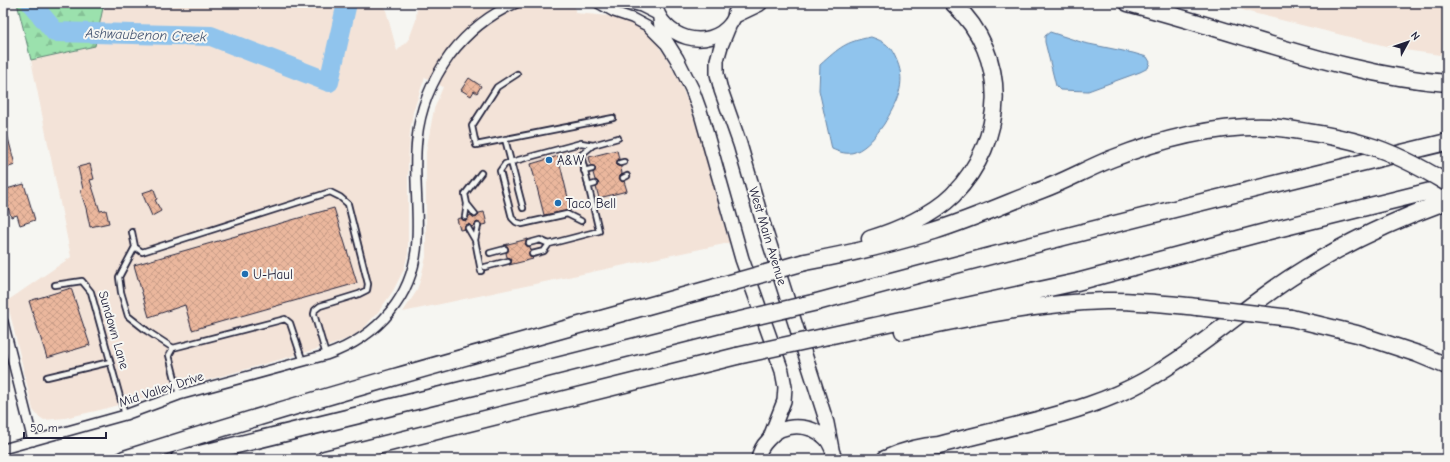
<svg xmlns="http://www.w3.org/2000/svg" width="1450" height="462" viewBox="0 0 1450 462" font-family="'Comic Neue',sans-serif">
<style>
.built{fill:#f3e3d8}
.forest{fill:url(#forest-firs);stroke:#5e8274}
.water{fill:#90c4ed;stroke:#6483a6}
.lines{fill:none;stroke-linecap:round;stroke-linejoin:round}
.river{stroke:#90c4ed;stroke-width:20}
.building{fill:url(#building-cross-hatch);stroke:#22223b}
.lane-casing{stroke:#22223b;stroke-width:8}
.street-casing{stroke:#22223b;stroke-width:12}
.secondary-casing{stroke:#22223b;stroke-width:16}
.highway-casing{stroke:#22223b;stroke-width:19}
.lane{stroke:#f6f6f2;stroke-width:4.5}
.street{stroke:#f6f6f2;stroke-width:9}
.secondary{stroke:#f6f6f2;stroke-width:13}
.highway{stroke:#f6f6f2;stroke-width:16}
.highway-bridge-casing{stroke:#22223b;stroke-width:19;stroke-linecap:butt}
.highway-bridge{stroke:#f6f6f2;stroke-width:16}
.poi-dot{fill:#1f6fb2;stroke:#f6f6f2;stroke-width:1.5}
.labels{text-anchor:middle;dominant-baseline:central;stroke-width:4;stroke-linejoin:round;paint-order:stroke}
.poi-label{font-size:13px;fill:#22223b;stroke:#f6f6f2;text-anchor:start}
.street-label{font-size:13px;fill:#22223b;stroke:#f6f6f2}
.water-label{font-size:14px;font-style:italic;fill:#435370;stroke:#f6f6f2}
</style>
<defs>
<pattern id="forest-firs" width="22" height="20" patternUnits="userSpaceOnUse"><rect width="22" height="20" fill="#9be1ad"/><path d="M5 1l3.5 6h-7zM16 11l3.5 6h-7z" fill="#85c196"/></pattern>
<pattern id="building-cross-hatch" width="8" height="8" patternUnits="userSpaceOnUse"><rect width="8" height="8" fill="#ebb79d"/><path d="M0 0l8 8M0 8l8-8" fill="none" stroke="#c99d88"/></pattern>
</defs>
<rect width="100%" height="100%" fill="#f6f6f2"/>
<filter id="ink" filterUnits="userSpaceOnUse"><feTurbulence type="fractalNoise" baseFrequency=".025" numOctaves="2"/><feDisplacementMap in="SourceGraphic" scale="8" xChannelSelector="R" yChannelSelector="G"/><feConvolveMatrix kernelMatrix="1 2 1 2 8 2 1 2 1" color-interpolation-filters="sRGB"/></filter>
<g filter="url(#ink)">
<path class="built" d="M104,3H384L397,51L409,39L416,20L417,3H575V13L610,16L634,24L648,34L656,43L665,55L678,79L689,104L701,141L729,243L403,312L416,292L420,281L426,257V152L434,109L443,87L425,77L413,112L410,132L408,164V254L404,269L393,291L379,311L363,329L351,337L332,345L100,410L65,418L44,420L38,416L33,410L7,301L71,257L31,60L95,46Z
M1222,3H1447V41L1440,55L1398,49L1249,12Z"/>
<path class="forest" d="M17,3H104L95,46L31,60Z"/>
<path class="water" d="M1050,32L1084,43L1133,53L1147,57L1150,62L1148,68L1140,72L1088,91L1060,90L1056,86L1045,42V36Z
M871,37C886,42 891,46 897,61C907,84 896,104 884,124C876,135 868,147 855,152C847,155 839,152 832,149L819,90L820,65C840,47 845,42 871,37Z"/>
<g class="lines">
<path class="river" d="M31,3L55,32L211,36L329,82L347,3"/>
</g>
<path class="building" d="M469,78L481,86L477,93L474,91L471,96L461,90Z
M3,130H6L15,165L3,169Z
M617,150L619,159L616,164L618,166L621,167L622,174L620,176V179L621,181H624L627,191L599,198L596,187L599,183L597,181L595,180L593,173L595,170V168L591,165L589,157Z
M558,156L571,210L544,215L531,164Z
M90,164L94,179L90,180L100,211L106,210L109,223L90,227L86,208L80,190L83,189L78,167Z
M24,184L35,220L20,225L17,215L11,217L3,190Z
M154,189L157,199L155,200L161,211L152,216L142,193Z
M334,208L357,283L192,330L185,305L149,317L134,265Z
M484,212L487,224L482,225L477,222L472,227L468,224L465,226V229L460,230L457,219L461,218L463,220L466,221L469,216L471,215L476,218L479,213Z
M528,239L525,244L527,246L530,247L531,250L529,253V255L533,259L509,265L512,260L510,258L507,257L506,253L508,250V248L504,245Z
M71,288L90,345L47,358L29,301Z"/>
<g class="lines">
<defs>
<path id="lane" d="M517,74L497,87L472,126L476,145L613,118
M505,139L523,208
M620,163L624,162
M584,171L592,169
M623,178L627,176
M588,186L595,184
M475,214L467,204L465,194L481,173
M465,217L467,204
M581,221L567,214L522,224L516,222L512,218L500,171L505,164L511,162L581,143L593,145
M478,226L475,240L481,271
M468,228L475,240
M132,232L135,247L142,252L330,192L340,197L348,204L368,284L367,290L359,294L320,306L315,310L314,314L326,355
M529,243L540,240L549,244L599,231L581,155L593,145L618,138
M135,247L119,277L121,292L128,316L147,331L173,348
M490,253L505,249
M532,254L544,251L549,244
M485,267L508,261
M55,285L82,281L91,292L125,415
M47,377L110,362
M179,395L169,355L173,348L285,319L290,323L303,362"/>
<path id="street" d="M598,3L614,12L632,18L647,26L664,43
M627,3L641,7L659,16
M3,322L33,441
M3,449L125,415L179,395L326,355C378,337 415,296 417,239C419,206 413,172 417,139C420,108 432,80 450,55C467,33 490,14 516,3"/>
<path id="secondary" d="M655,3C661,38 708,53 731,23C735,17 737,10 739,3
M660,19L662,35L677,59L692,89L701,114L742,259L782,371L785,387L784,401L770,437
M730,24L721,46L717,60V74L721,90L740,144L764,226L827,423L832,449
M758,459C759,452 763,445 768,440C782,422 811,423 826,439C831,445 833,452 835,459"/>
<path id="highway" d="M1128,3C1169,14 1209,26 1248,38C1314,58 1379,78 1447,83
M736,14L759,3
M870,239C897,231 933,215 953,195C1006,140 1011,57 953,3
M805,262C848,254 892,244 934,231C969,220 1003,205 1036,192C1062,183 1086,169 1111,159C1162,139 1215,125 1270,127C1282,128 1295,130 1307,132
M817,302C1026,245 1236,193 1447,142
M1291,318L1357,334L1418,354L1447,366
M903,331C970,317 1037,303 1106,301C1136,300 1167,304 1197,307
M828,336L1077,282L1265,232L1447,187
M124,459C320,396 518,342 716,287
M179,459L494,382L727,323
M325,459L737,356
M885,459C903,451 920,446 939,445C970,437 1000,430 1030,422C1070,412 1108,401 1144,381C1196,352 1240,311 1290,278C1339,246 1392,221 1447,201"/>
</defs>
<use href="#lane" class="lane-casing"/>
<use href="#street" class="street-casing"/>
<use href="#secondary" class="secondary-casing"/>
<use href="#highway" class="highway-casing"/>
<use href="#lane" class="lane"/>
<use href="#street" class="street"/>
<use href="#secondary" class="secondary"/>
<use href="#highway" class="highway"/>
<defs>
<path id="highway-bridge" d="M1307,132C1327,135 1347,139 1367,145C1395,153 1422,168 1447,183
M716,287L805,262
M1197,307L1291,318
M727,323L817,302
M737,356L828,336"/>
</defs>
<use href="#highway-bridge" class="highway-bridge-casing"/>
<use href="#highway-bridge" class="highway-bridge"/>
</g>
</g>
<g class="poi-dot">
<circle cx="549" cy="160" r="4"/>
<circle cx="558" cy="203" r="4"/>
<circle cx="245" cy="274" r="4"/>
</g>
<g class="labels">
<g class="poi-label">
<text x="557" y="160">A&amp;W</text>
<text x="566" y="203">Taco Bell</text>
<text x="253" y="274">U-Haul</text>
</g>
<g class="street-label">
<text transform="translate(768 236) rotate(73)">West Main Avenue</text>
<text transform="translate(114 330) rotate(74)">Sundown Lane</text>
<text transform="translate(161 389) rotate(-18)">Mid Valley Drive</text>
</g>
<g class="water-label">
<text transform="translate(146 35) rotate(2)">Ashwaubenon Creek</text>
</g>
</g>
<rect width="1450" height="462" fill="none" stroke="#f6f6f2" stroke-width="16"/>
<rect x="8" y="8" width="1434" height="446" fill="none" stroke="#22223b" stroke-width="1.5" filter="url(#ink)"/>
<g transform="translate(1408 42) rotate(50)" stroke="#f6f6f2" stroke-width="3" paint-order="stroke">
<path d="M0-3L7 15L0 10L-7 15Z" fill="#22223b"/>
<text y="-6" font-size="11" font-weight="bold" text-anchor="middle" fill="#22223b">N</text>
</g>
<path d="M24 432v6h82v-6" fill="none" stroke="#22223b" stroke-width="2"/>
<text x="30" y="432" font-size="12" fill="#22223b" stroke="#f6f6f2" stroke-width="3" paint-order="stroke">50 m</text>
</svg>
